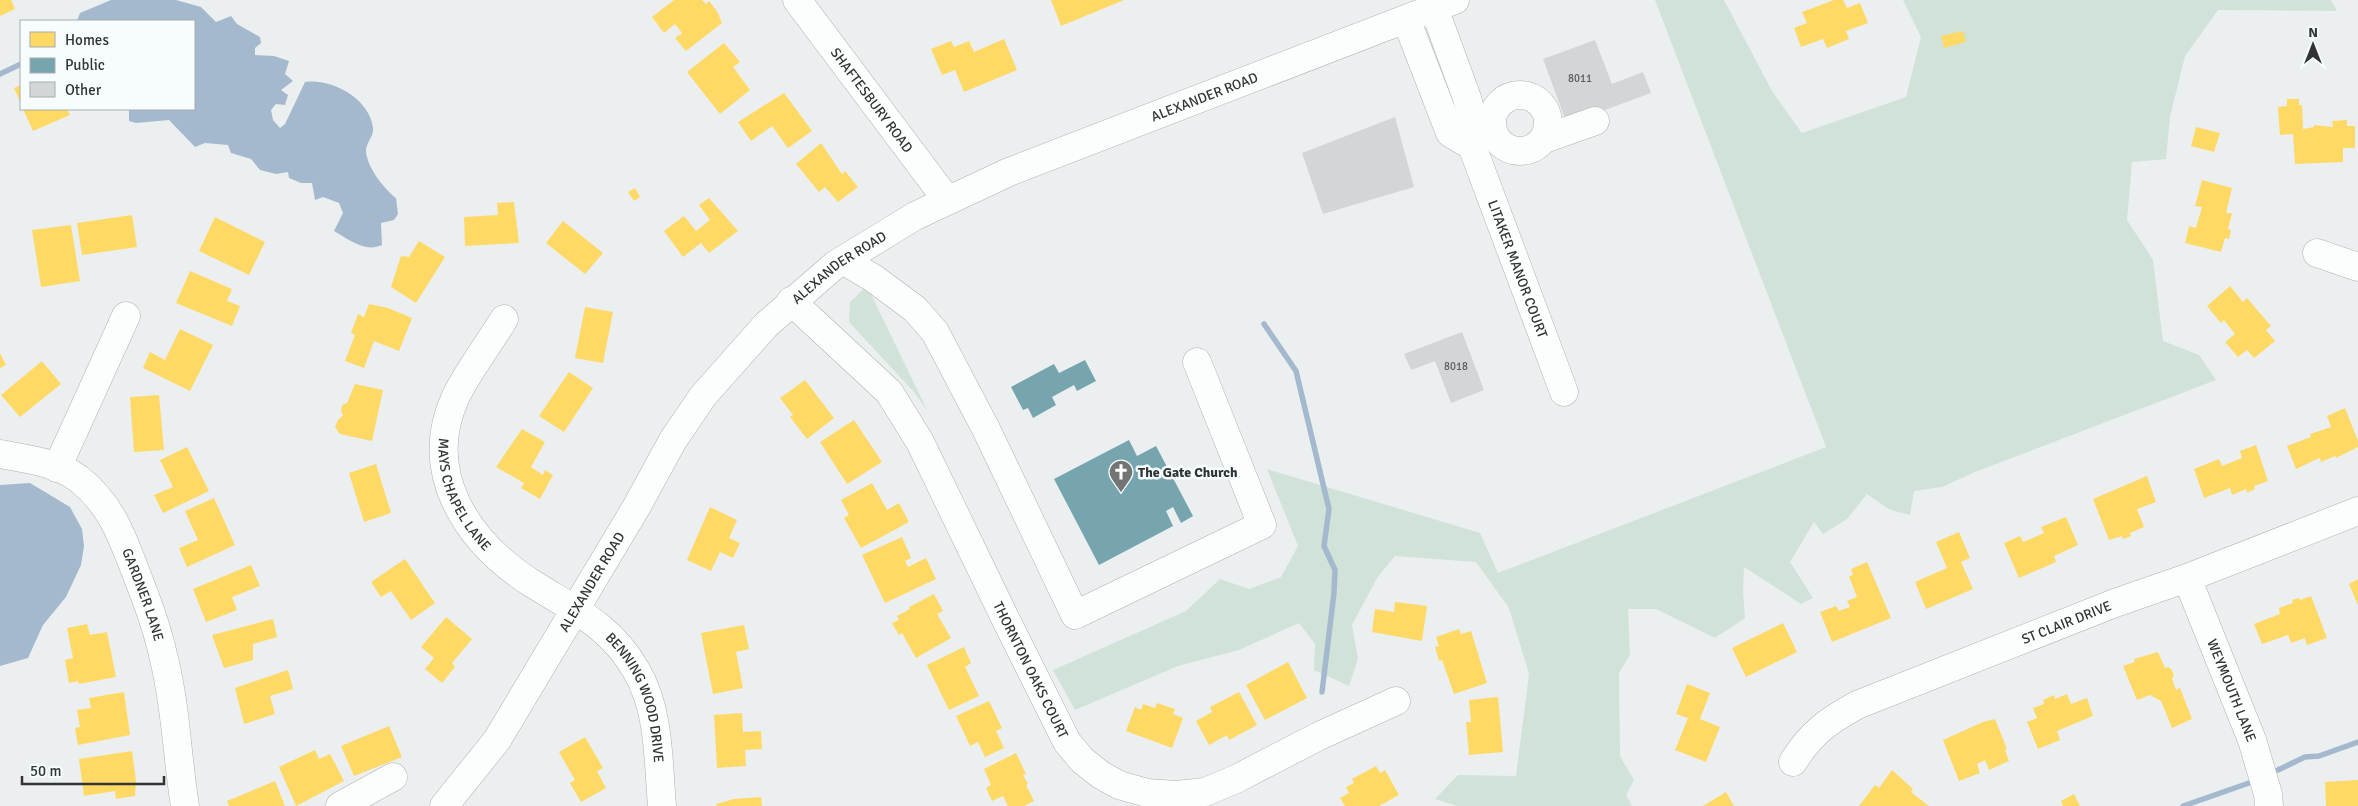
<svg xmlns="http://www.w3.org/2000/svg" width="2358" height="806" viewBox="0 0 2358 806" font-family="Signika,sans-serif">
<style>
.green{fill:#d1e2d9}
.water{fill:#a5b9ce}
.homes{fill:#ffd966}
.public{fill:#76a5af}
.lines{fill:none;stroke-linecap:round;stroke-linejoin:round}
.stream{stroke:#a5b9ce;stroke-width:5.5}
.building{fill:#d3d6d6}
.minor-casing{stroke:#afb2b2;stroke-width:29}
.minor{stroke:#fcfdfd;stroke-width:28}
.labels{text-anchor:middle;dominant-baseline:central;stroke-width:5;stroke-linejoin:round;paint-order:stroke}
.number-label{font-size:11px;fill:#5a5c5c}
.street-label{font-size:14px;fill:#323434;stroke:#f7fdfe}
.poi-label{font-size:14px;font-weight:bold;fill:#323434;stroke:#f7fdfe;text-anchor:start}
</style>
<rect width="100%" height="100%" fill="#ebefef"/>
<path class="green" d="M1655,0H1724L1772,91L1802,133L1906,97L1921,37L1903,0H2331L2337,11L2218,10L2185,56L2170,117L2166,159L2132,162L2127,220L2153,260L2163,341L2199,355L2216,380L1975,472L1942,487L1914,491L1910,515L1890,510L1867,494L1847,519L1823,534L1814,522L1790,562L1813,598L1801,604L1744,567L1743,592L1745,618L1715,638L1656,609H1628L1630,655L1619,673L1620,756L1634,780L1626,795L1632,806H1457L1435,799L1458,775L1516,776L1529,674L1509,608L1476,562L1395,556L1377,578L1352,625L1358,659L1349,686L1314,670L1315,644L1299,623L1239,650L1178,666L1075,710L1053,670L1186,611L1220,579L1249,589L1281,577L1298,546L1267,469L1480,533L1498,573L1826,447Z
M867,286L927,410L914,392L849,322L850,302Z"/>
<path class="water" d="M111,0H176L201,7L216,22L231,16L237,24L260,37L261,43L255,48V55L274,56L289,61L285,74L293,81L281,90L288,95L285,105L276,104L271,110L273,120L280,128L285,124L305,82C332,78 370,99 373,128C374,136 366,143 366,150C366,166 384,189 396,198L398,214L394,220L381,223L382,245C365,253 348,239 334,231L343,213L339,203L323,197L315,200L312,183H301L289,178L288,172L276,174L260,170L251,159L231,153L228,145L205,143L195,147L169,120L136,123L129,121V109H194V21H77L80,13Z
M30,483L70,507L82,529L84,546L81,565L66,597L43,625L28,658L0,666V485Z"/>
<path class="homes" d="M0,0H11L15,9L0,16Z
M674,0H702L706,4L709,1L717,11L722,23L686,51L675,38L682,33L675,24L664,33L652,17Z
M1051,0H1124L1061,26Z
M1834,0H1843L1847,8L1860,3L1868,23L1846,31L1849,39L1827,48L1823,39L1801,47L1794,28L1807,23L1802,12Z
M1963,31L1966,42L1944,48L1941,36Z
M1004,39L1017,70L964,92L955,70L942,75L931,49L951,41L954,47L969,41L974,52Z
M724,43L740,62L733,67L750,90L720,114L687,72Z
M21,85V104L14,88Z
M784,93L812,131L788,148L772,126L751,141L738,122Z
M2287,99H2299V105H2302L2303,129L2314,127V125L2333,127L2332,121L2347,120V126H2355V148H2343V162L2295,164L2293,134L2280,135L2278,107L2287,106Z
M23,109H67L70,115L33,131Z
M2196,127L2220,133L2214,152L2191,146Z
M821,143L842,174L845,171L858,187L838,202L825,187L819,192L796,164Z
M2202,180L2232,188L2226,213H2232L2228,229L2231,230L2229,239L2225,238L2221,252L2185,243L2189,226L2196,228L2202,207L2195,206Z
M635,188L640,197L634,201L628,192Z
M709,198L738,231L709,253L701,243L683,257L664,231L684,216L696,231L710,220L699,205Z
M514,202L519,243L465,246L464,217L498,215L497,203Z
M132,215L137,247L82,255L77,223Z
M215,217L265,242L249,275L199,251Z
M563,221L603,253L585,274L546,243Z
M71,225L80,281L41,287L32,230Z
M419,241L445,257L416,303L391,287L401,256L409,257Z
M190,271L232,289L227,301L240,306L232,326L176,303Z
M2230,286L2243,302L2247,298L2271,326L2266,330L2275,341L2254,358L2247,350L2238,357L2225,342L2235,334L2224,320L2221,323L2207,306Z
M369,304L388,308L412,318L399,351L374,341L364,368L345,361L355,335L351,333L358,314L364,317Z
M585,307L613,312L603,363L575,358Z
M180,329L213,345L190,391L143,368L150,352L165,360Z
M0,353L6,365L0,368Z
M42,361L61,384L20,417L1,395Z
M569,372L593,388L564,432L539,416Z
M805,380L834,418L807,439L790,417L793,415L780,398Z
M355,384L383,390L372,441L340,434L335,427L338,420L343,415L341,411L342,405L347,403Z
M159,395L164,450L134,452L130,397Z
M2345,408L2358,441V447L2336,458L2335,456L2321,462L2320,458L2317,459L2296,469L2287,446L2311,437L2310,434L2331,427L2327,416Z
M854,420L882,462L847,484L820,442Z
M522,429L545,442L531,467L543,475L545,470L553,475L540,499L521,488L524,483L496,467Z
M2256,445L2268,481L2254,486L2255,489L2247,493L2246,489L2232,495L2230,488L2204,498L2194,469L2219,459L2222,466L2242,458L2240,451Z
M187,447L209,491L163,513L154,495L173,487L160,460Z
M376,464L391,513L364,522L349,473Z
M2147,476L2156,502L2137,509L2144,527L2130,533L2131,536L2123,539L2122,536L2109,540L2093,499Z
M872,483L887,510L899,503L909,522L861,548L844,518L849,515L841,500Z
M214,498L235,545L187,567L179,548L198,540L185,511Z
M710,507L737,520L729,538L740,543L733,558L720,552L711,571L687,560Z
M2066,517L2078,545L2054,556L2056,562L2019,578L2004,543L2020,536L2023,542L2044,533L2041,527Z
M1959,532L1970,558L1961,562L1973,589L1926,609L1915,582L1947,568L1936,542Z
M902,537L911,558L905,561L908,567L926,558L936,579L885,603L862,555Z
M405,559L435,603L411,620L391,591L381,597L371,582Z
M1867,562L1891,618L1832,642L1820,612L1836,606L1839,611L1850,607L1847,601L1857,597L1849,576L1853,575L1851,569Z
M251,565L260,586L232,597L237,610L206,622L193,589Z
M2358,579V605L2349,584Z
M934,594L943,611L937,614L951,638L916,658L902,633L899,635L892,623L899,620L897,616L910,609L909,607Z
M2311,596L2327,638L2307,645L2305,638L2291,643L2288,635L2262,644L2254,624L2280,614L2279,608L2293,603L2292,600L2299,598L2300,600Z
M1395,602L1427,606L1422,641L1372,632L1375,609L1394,612Z
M446,617L472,639L452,663L455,667L442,683L425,669L434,658L421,647Z
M273,619L277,637L253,644V660L224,668L212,635Z
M1783,623L1797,652L1746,677L1732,648Z
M87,624L90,635L107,632L116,677L79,684L78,681L69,683L65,660L73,658L67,628Z
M744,625L749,649L736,652L743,688L713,694L701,633Z
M1459,629L1461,634L1471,631L1487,683L1454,694L1442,660L1439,661L1435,647L1439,646L1436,637Z
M964,647L971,663L965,667L979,696L949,710L927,665Z
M2158,652L2165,668L2168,667L2171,669L2174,675L2172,679L2176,690L2180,688L2192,719L2172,728L2161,701L2150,695L2137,700L2123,666L2135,662L2134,659Z
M1288,662L1307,698L1265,720L1246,685Z
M288,670L293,689L270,696L275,714L244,724L235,688Z
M1687,684L1710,693L1700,719L1720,727L1706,762L1675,750L1688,718L1676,714Z
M124,692L130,735L78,745L75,728L80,727L77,710L91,708L89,698Z
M1239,692L1257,725L1229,740L1227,735L1209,745L1196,721L1212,712L1210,707Z
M2067,694L2071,704L2087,698L2093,716L2057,731L2060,740L2038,749L2027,722L2037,718L2033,708L2044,704L2043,700L2054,695L2055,699Z
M1498,697L1503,752L1469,755L1466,722H1471L1469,700Z
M989,701L1002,728L996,731L1004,748L985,757L978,742L970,746L956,716Z
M1157,703L1175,709L1173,714L1183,718L1172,748L1126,731L1135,707L1141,710L1143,704L1155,708Z
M742,713L743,732L761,731L762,749L745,750L746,766L717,768L714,715Z
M1995,719L2007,749L2005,750L2009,761L1989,770L1985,760L1977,764L1980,773L1959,781L1943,740L1983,722Z
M389,726L402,757L354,776L341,746Z
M585,737L603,768L597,771L606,788L581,802L570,783L575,780L559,752Z
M315,750L319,759L330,754L344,781L296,806L279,767Z
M132,751L136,781L135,796L116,799L115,791L84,796L79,759Z
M1016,753L1026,774L1023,775L1028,784L1026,785L1034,801L1024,806H1008L1003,796L992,801L986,788L991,785L984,769Z
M1376,766L1380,773L1385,770L1399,795L1379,806H1345L1340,798L1349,793L1346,787L1354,783L1352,779Z
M1892,770L1913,789L1911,792L1929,806H1859L1875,785L1879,788Z
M2358,780V806H2326L2325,782Z
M275,781L285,806H229L227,801Z
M1726,792L1734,806H1703Z
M2074,794L2080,806H2063L2061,801Z
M761,797L762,806H717L716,804L734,799Z"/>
<path class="public" d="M1085,360L1096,381L1077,391L1074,385L1052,397L1056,405L1033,418L1028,408L1023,410L1011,387L1054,364L1059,373Z
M1129,440L1137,456L1156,446L1193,516L1181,523L1173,507L1166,511L1173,526L1099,565L1054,479Z"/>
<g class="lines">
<path class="stream" d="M0,74L21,64
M1264,324L1296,371L1329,509L1324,546L1335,570L1334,593L1322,692
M2278,770L2305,757L2319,756L2358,742
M2183,806L2249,783"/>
</g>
<path class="building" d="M1595,40L1612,84L1643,72L1651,93L1567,124L1543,59Z
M1395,117L1414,187L1323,214L1302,153Z
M1462,332L1484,390L1451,403L1435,361L1411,370L1404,354Z"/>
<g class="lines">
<defs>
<g id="minor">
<path id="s1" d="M797,0L947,200"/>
<path id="s2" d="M1434,8L1467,98L1474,124L1472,146L1564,392"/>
<path d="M1406,19L1450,133L1472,146"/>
<circle cx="1520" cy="123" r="28"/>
<path d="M1544,139L1595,121"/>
<path d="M2317,253L2358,267"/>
<path d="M843,260L873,278L915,309L935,332L986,429L1075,615L1262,525L1197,362"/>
<path id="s3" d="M791,301L889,392L920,442L1005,618L1067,742L1082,760L1101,775L1119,785L1147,793L1176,795L1205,792L1236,779L1319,736L1396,701"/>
<path id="s4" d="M504,319C489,344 469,370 456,396C420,473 468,543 533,584C574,610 610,625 636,670C660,710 658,761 662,806"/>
<path id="s5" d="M0,454C27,459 56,462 79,479C109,503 120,531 133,565C145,596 157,626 164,659C176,707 177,757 185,806"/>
<path d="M57,468L126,316"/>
<path id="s6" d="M2187,578L2252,740L2268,794L2269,806"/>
<path id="s7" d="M1793,762C1811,733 1828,721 1857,705L2115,603L2187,578L2358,511"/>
<path d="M340,806L393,777"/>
<path id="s8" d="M444,806L497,740L637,506L673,440L703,396L766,325L835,265L915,216L1009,172L1455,0"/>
</g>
</defs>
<use href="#minor" class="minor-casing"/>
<use href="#minor" class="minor"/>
</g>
<defs>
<symbol id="church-pin" viewBox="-11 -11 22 30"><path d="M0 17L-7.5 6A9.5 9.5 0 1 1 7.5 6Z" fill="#737575" stroke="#f7fdfe"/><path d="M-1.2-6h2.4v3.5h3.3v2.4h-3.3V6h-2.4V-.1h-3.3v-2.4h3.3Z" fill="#fff"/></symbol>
</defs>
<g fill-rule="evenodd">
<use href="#church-pin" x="1107" y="458" width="28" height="38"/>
</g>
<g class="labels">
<g class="number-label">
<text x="1580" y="78">8011</text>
<text x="1456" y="366">8018</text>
</g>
<g class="street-label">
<text stroke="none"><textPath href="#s8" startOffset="1079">ALEXANDER ROAD</textPath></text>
<text stroke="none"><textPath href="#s1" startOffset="125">SHAFTESBURY ROAD</textPath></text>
<text stroke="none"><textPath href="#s8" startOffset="674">ALEXANDER ROAD</textPath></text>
<text stroke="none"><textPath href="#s2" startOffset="276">LITAKER MANOR COURT</textPath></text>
<text stroke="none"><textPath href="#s4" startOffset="196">MAYS CHAPEL LANE</textPath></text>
<text stroke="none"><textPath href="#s8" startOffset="269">ALEXANDER ROAD</textPath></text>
<text stroke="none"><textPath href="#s5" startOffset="218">GARDNER LANE</textPath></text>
<text stroke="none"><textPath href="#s7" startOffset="312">ST CLAIR DRIVE</textPath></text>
<text stroke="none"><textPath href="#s3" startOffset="446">THORNTON OAKS COURT</textPath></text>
<text stroke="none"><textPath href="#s6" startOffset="121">WEYMOUTH LANE</textPath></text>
<text stroke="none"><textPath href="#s4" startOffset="476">BENNING WOOD DRIVE</textPath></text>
</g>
<g class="poi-label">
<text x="1138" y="472">The Gate Church</text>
</g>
</g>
<rect x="20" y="20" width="175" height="90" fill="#f7fdfe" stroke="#a8adad"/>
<rect x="30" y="32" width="25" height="15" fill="#ffd966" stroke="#a8adad"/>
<text x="65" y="45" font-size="15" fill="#323434">Homes</text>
<rect x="30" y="58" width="25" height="15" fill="#76a5af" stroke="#a8adad"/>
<text x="65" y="70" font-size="15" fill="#323434">Public</text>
<rect x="30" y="82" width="25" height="15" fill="#d3d6d6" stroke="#a8adad"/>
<text x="65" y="95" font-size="15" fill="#323434">Other</text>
<g transform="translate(2313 45)" stroke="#f7fdfe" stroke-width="4" paint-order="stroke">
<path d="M0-4L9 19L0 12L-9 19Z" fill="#323434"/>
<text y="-8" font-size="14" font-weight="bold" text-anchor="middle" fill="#323434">N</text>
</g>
<path d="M22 776v8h142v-8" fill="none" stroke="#323434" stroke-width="2.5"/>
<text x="30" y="776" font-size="15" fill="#323434" stroke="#f7fdfe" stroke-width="4" paint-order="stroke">50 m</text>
</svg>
